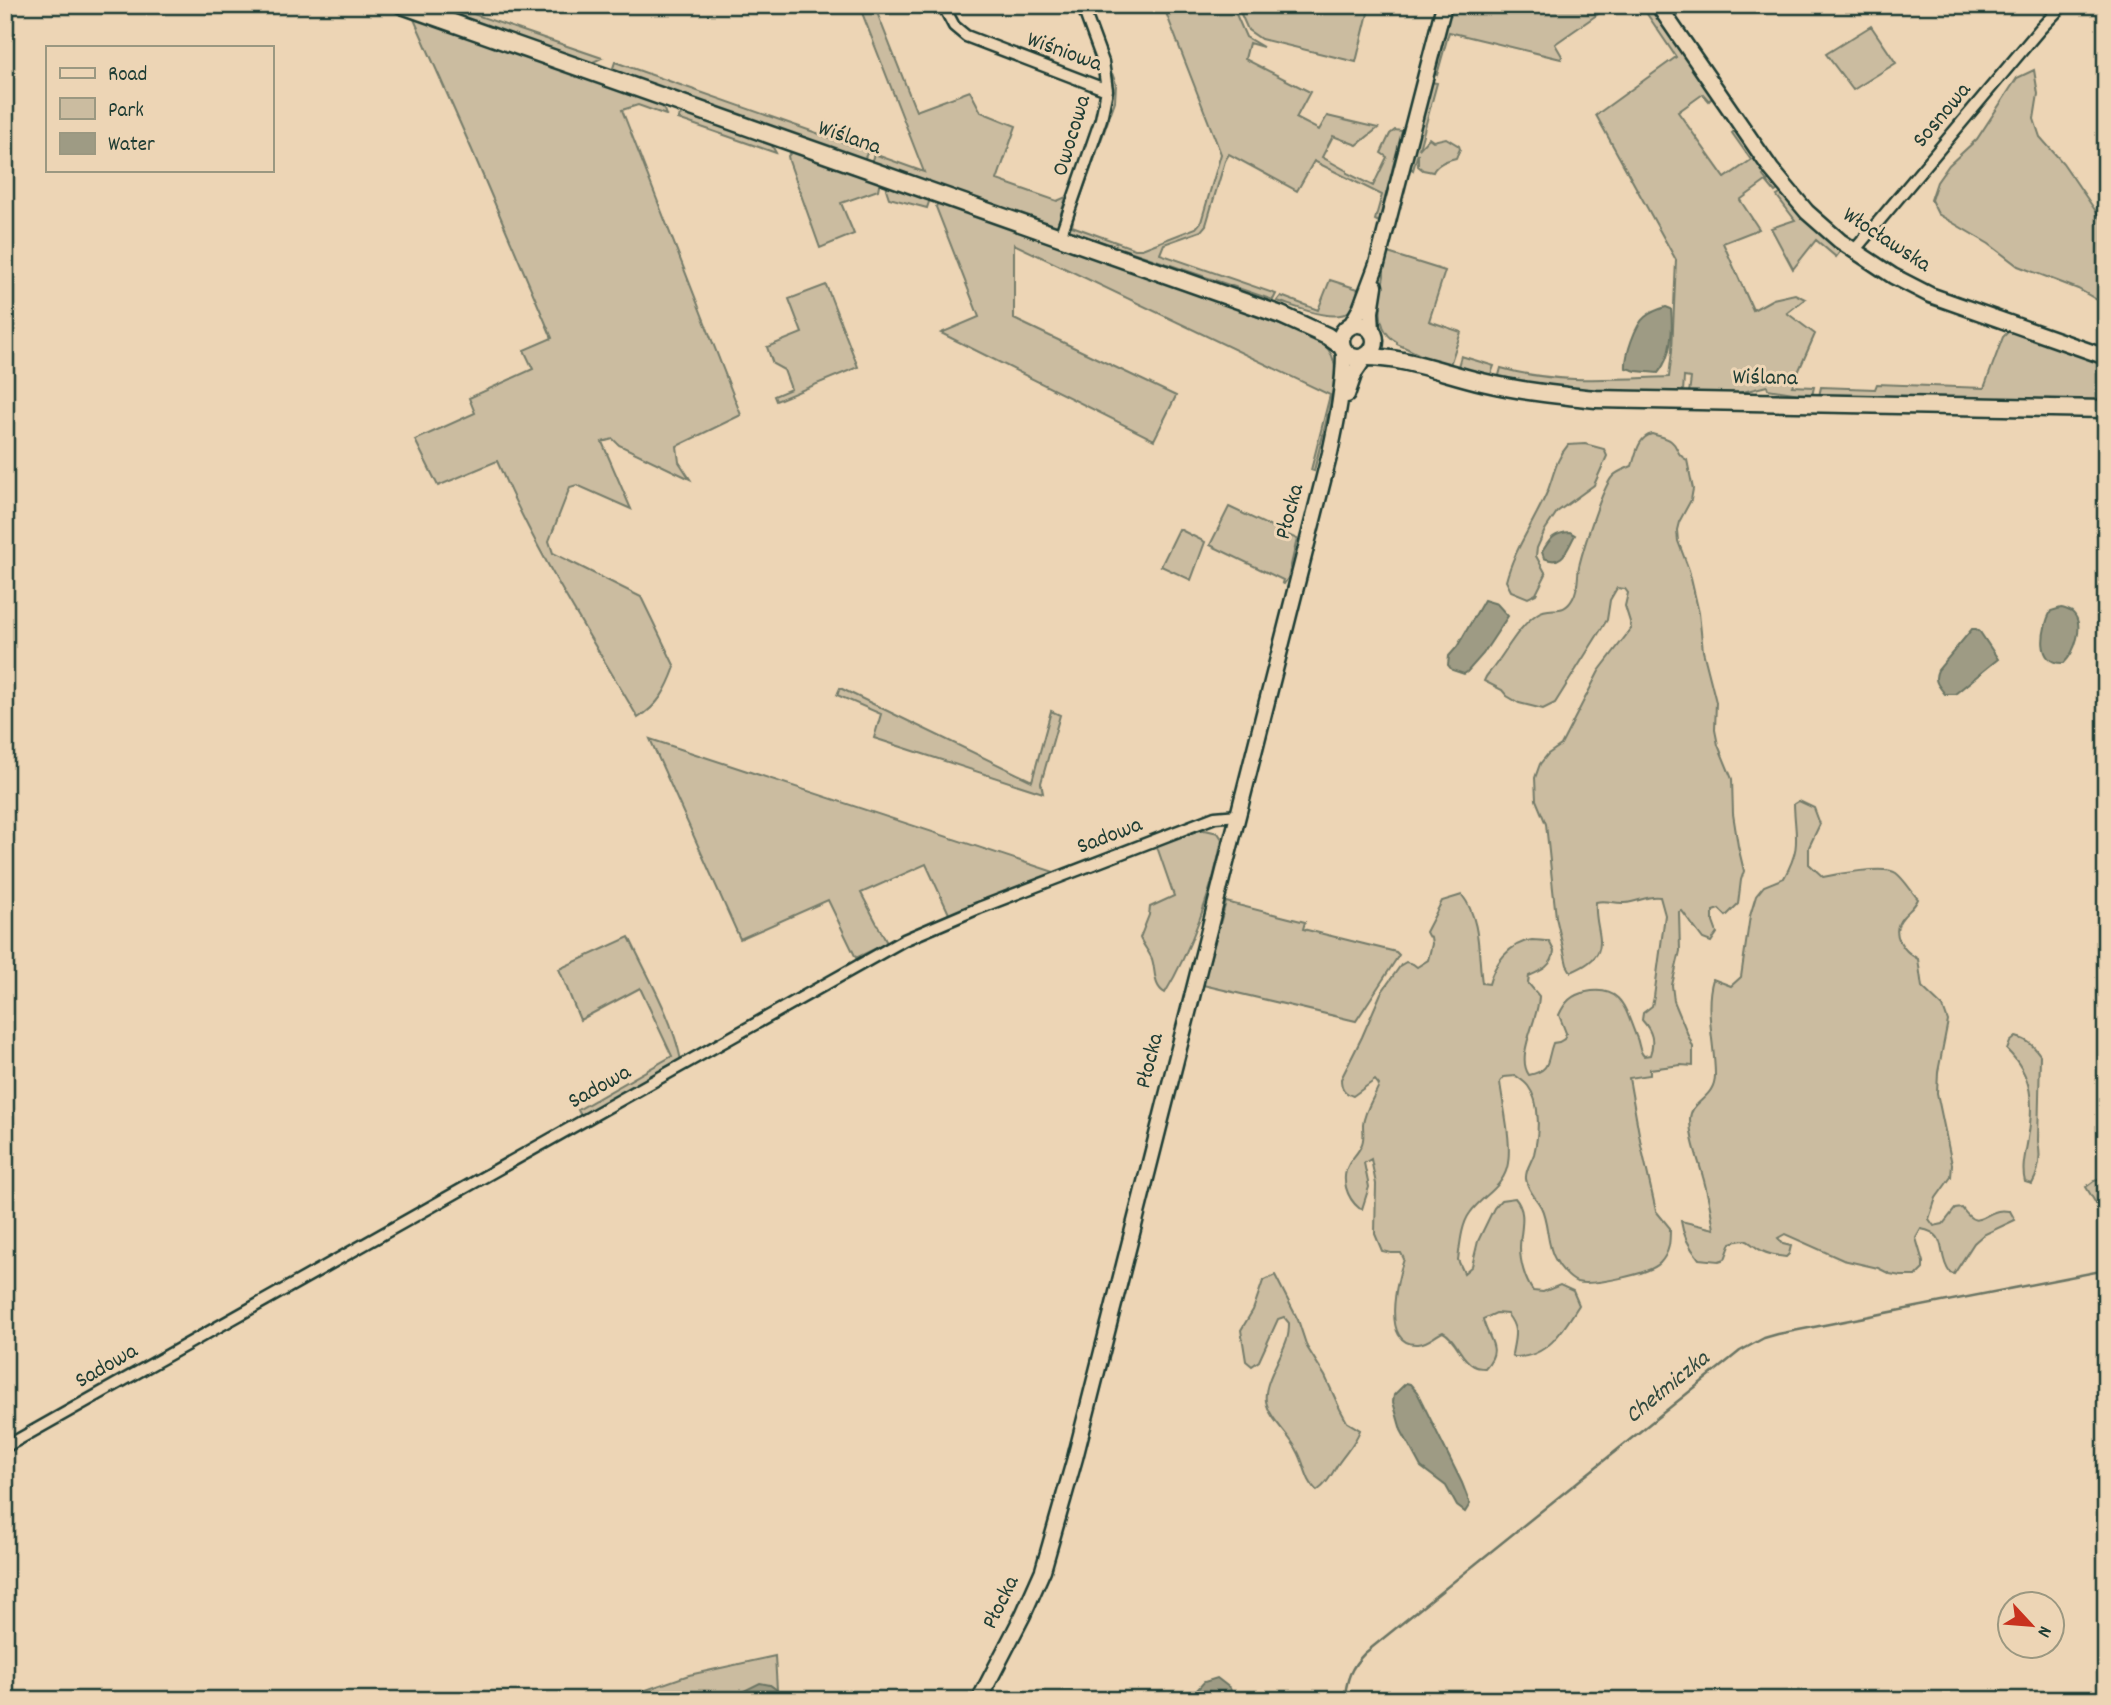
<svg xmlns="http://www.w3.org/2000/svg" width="2111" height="1705" viewBox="0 0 2111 1705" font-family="Dekko,sans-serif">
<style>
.green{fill:#cbbca0;stroke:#757c6a;stroke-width:2}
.water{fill:#9e9b84;stroke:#6b7564;stroke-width:2}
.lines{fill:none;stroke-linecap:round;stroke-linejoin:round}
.stream{stroke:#6b7564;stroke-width:2.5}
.minor-casing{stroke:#1f3d34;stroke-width:15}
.secondary-casing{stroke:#1f3d34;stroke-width:19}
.primary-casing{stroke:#1f3d34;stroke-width:21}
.minor{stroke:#edd5b5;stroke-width:10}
.secondary{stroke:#edd5b5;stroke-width:14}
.primary{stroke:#edd5b5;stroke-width:16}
.labels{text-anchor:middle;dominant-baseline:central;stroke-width:6;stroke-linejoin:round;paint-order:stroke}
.street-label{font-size:23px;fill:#1f3d34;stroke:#edd5b5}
.water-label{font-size:24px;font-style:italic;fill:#324b40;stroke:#edd5b5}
</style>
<rect width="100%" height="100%" fill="#edd5b5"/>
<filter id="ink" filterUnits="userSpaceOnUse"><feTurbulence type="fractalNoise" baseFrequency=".0143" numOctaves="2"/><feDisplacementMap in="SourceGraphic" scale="14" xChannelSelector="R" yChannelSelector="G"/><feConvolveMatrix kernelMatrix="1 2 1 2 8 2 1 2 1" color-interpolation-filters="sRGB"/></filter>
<g filter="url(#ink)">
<path class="green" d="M417,5H447L602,58L591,63Z
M859,5H874L916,111L970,91L981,112L1016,126L997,180L1057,201L1066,197L1056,230L871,163L874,154L924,172Z
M1163,5H1232L1246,37L1263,47L1249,43L1245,59L1310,92L1296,118L1319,130L1327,116L1378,128L1357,145L1333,136L1322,157L1347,171V173L1373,186L1387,157L1381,153L1390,134L1395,130L1402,131L1379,222L1375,220L1382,195L1314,161L1297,191L1229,154L1225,161L1206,225L1201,231L1164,244L1160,254L1276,294L1273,300L1068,230L1070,218L1074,215L1072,226L1135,249H1142L1196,228L1201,222L1221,154Z
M1237,5H1370L1356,62L1261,39L1248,30Z
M1449,5H1611L1555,44L1562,56L1561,59L1449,32L1437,75L1433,73Z
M1641,5H1652L1714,96L1709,101L1703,94L1678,112L1725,178L1751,160L1732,133L1738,128L1768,172L1763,176L1767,181L1771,178L1779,189L1775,192L1766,181L1740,200L1759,229L1723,243L1753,310L1773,299L1795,294L1805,299L1787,313L1815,334L1792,386L1814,387L1812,396L1768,389L1767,386L1735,394L1689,393L1691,378L1684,377L1683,392L1575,390L1498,379L1501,368C1555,384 1614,379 1669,377L1672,351L1676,260L1596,115L1676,57Z
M413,17L661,102L666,115L638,105L622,110L741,415L677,446L679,462L690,479L619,445L613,439L602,442L631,509L577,485L570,487L549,541L553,553L641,597L675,667C667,689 659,705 638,718C589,634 535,551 497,461L438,486L415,440L475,413L469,398L533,369L524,350L552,338L472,150Z
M1871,26L1896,63L1853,90L1826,54Z
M615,62L868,151L864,160L612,71Z
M2034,70L2038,94L2034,119L2040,137L2063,163L2106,226V305L2078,289L2018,266L1989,244L1938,214L1931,200L1937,182L1949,165L1977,139L2017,78Z
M1112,73L1116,84L1115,101L1079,202L1076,201L1110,91Z
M1431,82L1437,83L1419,149L1429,138L1433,141L1446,138L1459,146L1460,149L1456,158C1448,160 1437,163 1433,172L1423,170L1418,166V153L1413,170L1409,167Z
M684,110L770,142L776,153L678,119Z
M794,149L880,180L878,190L841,203L854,234L820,248L789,161L788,156Z
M889,185L930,199L927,208L889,198L886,189Z
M1784,192L1842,249L1836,257L1816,240L1793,269L1771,228L1795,220L1777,196Z
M938,202L1244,308L1253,315L1318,339V341C1327,346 1332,352 1334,362C1339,380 1319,449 1314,471L1311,470L1330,395L1014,244V319L1176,396L1154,440L941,333L979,317L936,207Z
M1388,253L1445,271L1429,321L1461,332L1450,365L1448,367C1430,361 1414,351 1397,344V342C1384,335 1379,321 1381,307L1378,306L1384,276V259Z
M1330,280L1358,289C1356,296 1355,305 1349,311C1336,324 1294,306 1277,301L1281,296L1318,310Z
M826,285L858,367L776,401L774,396L791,389L784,370L773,364L767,347L802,333L789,299Z
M2008,332H2016L2089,358L2106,367V401L1819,396L1821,387L1875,389L1877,384L1984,388L2003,337Z
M1461,356L1494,366L1489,379L1457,370Z
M1652,434C1657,436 1666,437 1671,441C1679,447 1675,454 1687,460L1693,489L1691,500L1679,522L1677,530L1678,541L1689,570L1699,613L1703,651L1716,702L1715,730L1718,745L1732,779L1733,814L1738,846L1744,871L1741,880L1738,904L1726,916L1719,909L1713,911V922L1717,933L1711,942L1703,939L1682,911L1679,912L1680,951L1672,985L1674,1001L1693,1047V1066L1681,1065L1650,1069V1075L1629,1078L1641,1145L1656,1211L1670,1228C1670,1242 1670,1252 1660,1263C1650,1274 1592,1286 1577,1282C1569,1279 1559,1267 1555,1259C1546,1244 1549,1223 1541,1207C1536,1197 1528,1192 1526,1179C1525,1170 1531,1163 1534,1154C1539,1134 1541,1103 1528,1086C1525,1082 1520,1079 1516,1076L1504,1077L1500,1082C1503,1107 1513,1144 1507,1168C1501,1189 1482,1196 1470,1213C1461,1225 1460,1246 1458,1260L1464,1273L1472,1266L1478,1241L1494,1208L1501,1200L1515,1198C1528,1213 1520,1230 1520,1248C1520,1262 1525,1280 1533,1291L1543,1292L1560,1285L1573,1291L1579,1305C1564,1329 1547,1359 1514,1357L1512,1354C1515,1336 1519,1329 1507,1314L1496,1313L1483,1319C1487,1339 1504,1348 1485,1368C1481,1368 1477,1368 1474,1366C1460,1359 1457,1339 1443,1332C1434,1336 1427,1344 1418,1344C1380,1347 1397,1279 1404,1259L1401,1253H1391L1382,1251L1375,1234L1376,1184L1371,1159L1364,1163L1369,1187L1362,1209L1359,1208C1347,1198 1340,1179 1349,1164C1352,1158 1358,1153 1361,1146C1365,1139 1363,1133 1363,1125C1364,1111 1374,1098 1379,1085L1375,1080L1353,1096C1344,1093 1341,1088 1341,1079L1362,1037L1381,993L1401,965L1406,962L1413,964L1417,967L1428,960L1432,944L1431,937L1428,936L1426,932L1442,901L1462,895C1481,919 1478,955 1482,983L1489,984C1494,964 1509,943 1532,940C1537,940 1544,941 1549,941L1554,951C1553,966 1541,971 1529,976L1528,983L1539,996C1539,1019 1515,1055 1529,1075C1552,1070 1546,1061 1553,1043L1559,1042L1564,1039L1566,1033L1559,1015C1565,1002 1571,995 1586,992C1622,985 1625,1009 1636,1036C1640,1044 1638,1050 1644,1056L1650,1055C1655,1041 1652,1031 1642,1020L1643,1013L1652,1006L1654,997L1665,915L1660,897C1648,895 1638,902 1625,903C1614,904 1606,899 1596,902C1593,934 1618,953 1571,972L1567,965L1556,917L1546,824L1536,800L1535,778L1540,764L1548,754L1561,745L1599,671L1631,629L1630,622L1625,606L1628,593L1625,589L1617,588L1610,600L1607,620L1555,703L1543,709L1519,703L1507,696L1502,690L1484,681C1486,675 1489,673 1493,668C1507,650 1518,627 1537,614C1551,604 1563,617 1573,598C1579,587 1577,578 1579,566C1583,550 1602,487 1613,476C1618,471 1625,469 1632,466C1636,454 1638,437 1652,434Z
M1585,444L1604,449L1607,456L1594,485L1557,512L1545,530L1537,548L1536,556L1546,574L1536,594L1528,598L1511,591L1506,581C1514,549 1535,521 1548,490C1554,474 1556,459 1568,445Z
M1229,507L1297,539L1288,578L1284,584L1282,583L1283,580L1210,545Z
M1179,529L1205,542L1191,580L1161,566Z
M840,688L1032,781L1051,711L1060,715L1041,783L1043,793L874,738L881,714L837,695Z
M650,739L1054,872L1055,875L950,916L926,864L861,893L887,943L856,958L828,900L740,939Z
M1799,801L1814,808L1820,824L1809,847V864L1823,877C1837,874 1885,865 1896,873C1904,879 1911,891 1918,899C1914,908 1909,910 1903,917C1889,933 1903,951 1918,959L1922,987L1943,1007L1948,1021L1938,1072L1937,1093L1952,1164L1951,1177L1936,1198L1929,1219L1934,1226L1943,1224L1955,1209L1962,1208C1977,1230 1981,1215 1998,1211C2002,1210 2006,1211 2010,1211L2015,1220L1983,1235L1974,1243L1954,1274L1950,1273C1936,1254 1950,1234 1921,1229L1916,1238L1923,1262V1269L1916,1276H1901L1890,1274L1878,1268L1843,1260L1785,1234L1778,1238L1783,1244L1791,1246L1789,1254L1786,1257C1778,1256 1770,1255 1762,1251C1747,1243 1750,1236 1731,1243L1725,1259L1719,1261L1699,1259C1689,1247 1683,1236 1681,1221L1714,1229C1711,1212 1708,1194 1703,1177C1698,1158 1690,1139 1690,1119C1690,1101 1715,1099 1715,1075C1715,1044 1704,1009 1713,979L1731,986L1741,977L1750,916L1756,896L1764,886L1784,878C1802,845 1795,838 1794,804Z
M1205,830L1218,833L1222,839C1214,886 1190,952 1165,993C1153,986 1156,972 1152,959C1149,952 1143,945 1140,938L1149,915L1150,907L1174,896L1156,844L1195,831Z
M1226,902L1305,922L1303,929L1396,952L1399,955L1356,1021L1203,985Z
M629,937C648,977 672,1017 681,1060L581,1116L578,1110L672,1056L640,988L580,1020L559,969Z
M2016,1037C2028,1040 2033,1045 2040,1055L2038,1141C2041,1156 2040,1170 2032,1184L2025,1182C2021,1167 2026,1153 2028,1138C2034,1104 2033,1075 2007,1050L2010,1042Z
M2106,1177V1213H2105L2101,1212L2086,1187L2094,1181Z
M1275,1275L1298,1320L1307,1347L1325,1376L1340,1409L1347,1422L1360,1430C1355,1444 1346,1452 1338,1464C1331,1475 1328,1483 1317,1491C1306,1481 1305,1465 1298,1452C1290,1435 1269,1419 1266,1401C1263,1383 1282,1356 1287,1339C1289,1334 1289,1328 1289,1323L1284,1317L1278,1319L1259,1361L1252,1366L1246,1361L1241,1330L1253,1310L1263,1281Z
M775,1656L777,1690L770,1685L765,1700H630L637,1693L689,1675Z"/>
<path class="water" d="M1666,307L1671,309C1673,329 1672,357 1658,373L1636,371L1626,368C1625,356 1635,325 1645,317C1651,312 1659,309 1666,307Z
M1570,532L1575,535C1567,549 1563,567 1544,558L1542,552C1550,539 1553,533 1570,532Z
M1484,600L1497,604L1508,616L1483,654L1467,672L1464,674L1452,670L1448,665L1449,656L1457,647Z
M2061,608C2063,608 2070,611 2072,612C2086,624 2074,653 2064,663C2035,665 2042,628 2051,611Z
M1972,629H1976L1980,632L1998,659L1955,694H1945C1938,685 1933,681 1938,670Z
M1406,1383L1410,1384L1417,1392L1462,1483L1470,1504L1465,1512L1457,1506L1446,1486L1421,1467L1401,1430L1393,1402L1394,1395Z
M1217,1678L1230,1688L1234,1700H1188L1204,1682Z
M760,1683L770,1685L777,1690L779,1700H738L744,1691Z"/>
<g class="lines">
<path class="stream" d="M1344,1700C1347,1679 1350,1668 1365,1653L1740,1351L1764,1338L1778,1334L2106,1270"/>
<defs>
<path id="minor" d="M943,5L954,26L966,36L1107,90
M1060,237L1101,119L1107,90L1103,62L1082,5
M1853,252L2040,29L2063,5
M5,1447L904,940L979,908L1215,817L1238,815"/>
<path id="secondary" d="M1658,5L1771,169L1807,212L1840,241L1893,276L1930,295L2106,357
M1351,325L1360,309L1377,264L1444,5
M1372,331L1371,312L1375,286
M1347,395L1355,372L1365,357
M979,1700L1023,1615L1043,1570L1075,1458L1330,453C1337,420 1344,386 1344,352"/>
<path id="primary" d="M402,5L1281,315L1327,336L1340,345
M1341 341a17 17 0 1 1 34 0a17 17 0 1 1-34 0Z
M1365,357C1406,357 1443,373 1482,382C1520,391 1557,395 1596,399L2106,409"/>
</defs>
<use href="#minor" class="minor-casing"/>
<use href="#secondary" class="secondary-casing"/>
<use href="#primary" class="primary-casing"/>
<use href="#minor" class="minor"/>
<use href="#secondary" class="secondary"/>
<use href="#primary" class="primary"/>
</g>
</g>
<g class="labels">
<g class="street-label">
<text transform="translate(1064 53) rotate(20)">Wiśniowa</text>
<text transform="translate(1943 116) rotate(-50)">Sosnowa</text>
<text transform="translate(1073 136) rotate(-73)">Owocowa</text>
<text transform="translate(849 139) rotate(19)">Wiślana</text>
<text transform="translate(1886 241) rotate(33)">Włocławska</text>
<text transform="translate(1765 379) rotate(1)">Wiślana</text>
<text transform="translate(1291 512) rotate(-75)">Płocka</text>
<text transform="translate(1110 837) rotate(-21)">Sadowa</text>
<text transform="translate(1151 1061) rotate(-76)">Płocka</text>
<text transform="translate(600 1088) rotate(-29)">Sadowa</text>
<text transform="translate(107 1367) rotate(-30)">Sadowa</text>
<text transform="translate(1002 1603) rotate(-64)">Płocka</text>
</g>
<g class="water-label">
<text transform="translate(1668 1388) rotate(-39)">Chełmiczka</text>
</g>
</g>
<rect width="2111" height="1705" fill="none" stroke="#edd5b5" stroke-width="28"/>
<rect x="14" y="14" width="2083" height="1677" fill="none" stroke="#1f3d34" stroke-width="2.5" filter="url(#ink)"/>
<rect x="46" y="46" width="228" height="126" fill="#edd5b5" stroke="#9b9881" stroke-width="2"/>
<rect x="60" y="68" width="35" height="10" fill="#edd5b5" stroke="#9b9881" stroke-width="2"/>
<text x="108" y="80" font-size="21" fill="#1f3d34">Road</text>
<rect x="60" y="98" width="35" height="21" fill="#cbbca0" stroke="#9b9881" stroke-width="2"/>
<text x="108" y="116" font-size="21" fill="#1f3d34">Park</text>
<rect x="60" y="133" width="35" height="21" fill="#9e9b84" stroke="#9b9881" stroke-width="2"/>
<text x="108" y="150" font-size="21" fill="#1f3d34">Water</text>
<g transform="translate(2031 1625) rotate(116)"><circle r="33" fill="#edd5b5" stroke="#9b9881" stroke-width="2"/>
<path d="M0-5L12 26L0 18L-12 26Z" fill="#c8321e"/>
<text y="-10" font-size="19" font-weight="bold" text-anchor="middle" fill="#1f3d34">N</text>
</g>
</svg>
